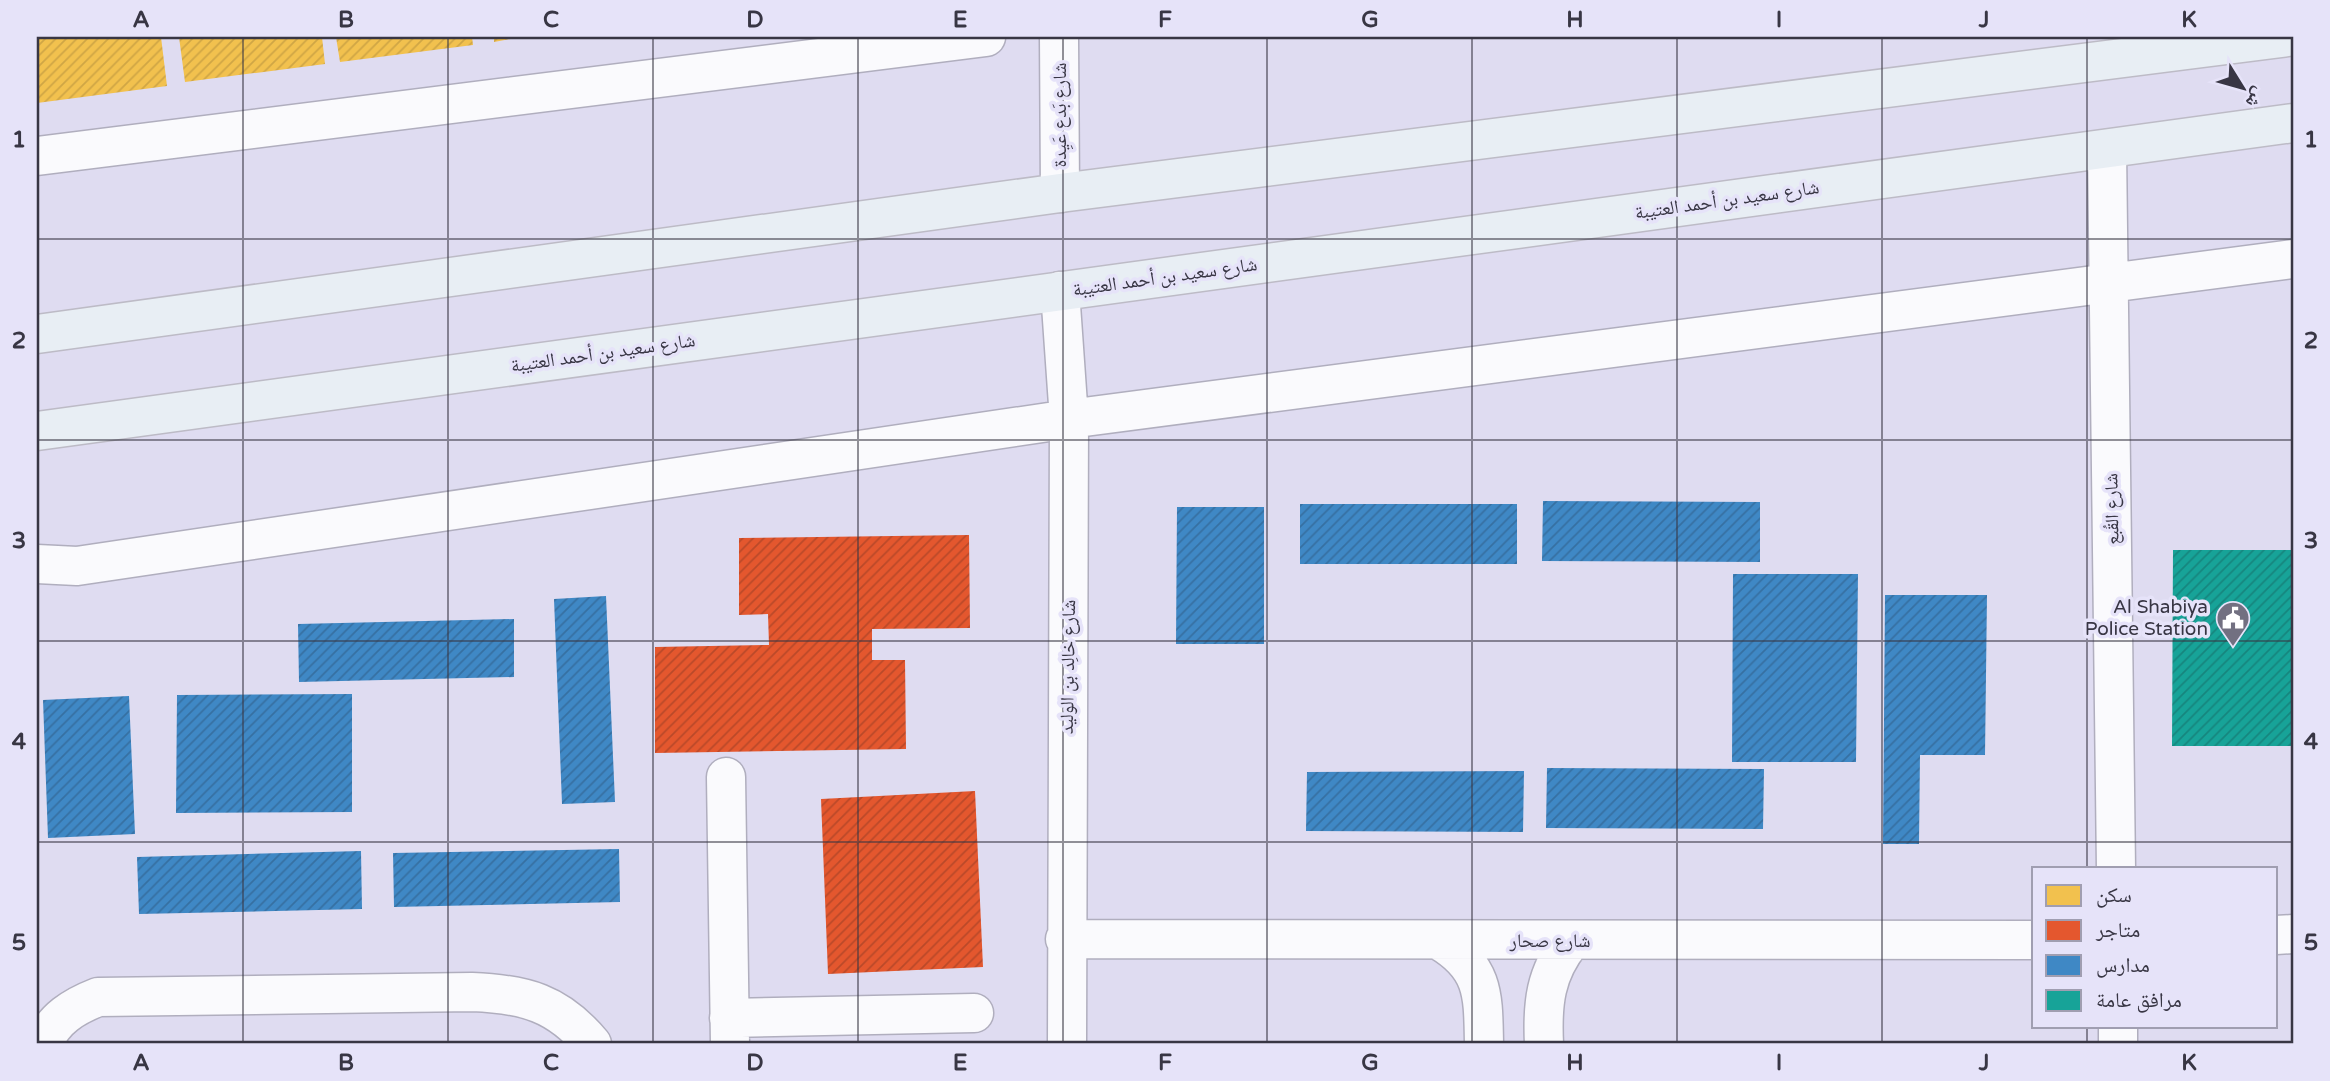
<svg xmlns="http://www.w3.org/2000/svg" width="2330" height="1081" viewBox="0 0 2330 1081" font-family="'Varela Round','Noto Naskh Arabic',sans-serif">
<style>
.homes{fill:url(#homes-hatch)}
.shops{fill:url(#shops-hatch)}
.schools{fill:url(#schools-hatch)}
.public{fill:url(#public-hatch)}
.lines{fill:none;stroke-linecap:round;stroke-linejoin:round}
.minor-casing{stroke:#b0aebe;stroke-width:41}
.major-casing{stroke:#bdbbc6;stroke-width:41}
.minor{stroke:#fafafd;stroke-width:38}
.major{stroke:#e8eef4;stroke-width:38}
.grid{fill:none;stroke:#383644;stroke-width:2;stroke-opacity:0.55}
.labels{text-anchor:middle;dominant-baseline:central;stroke-width:7;stroke-linejoin:round;paint-order:stroke}
.street-label{font-size:19px;fill:#383644;stroke:#e6e3f9}
.poi-label{font-size:19px;fill:#383644;stroke:#e6e3f9;text-anchor:end}
.neatline{fill:none;stroke:#383644;stroke-width:2.5}
.grid-label{font-size:23px;text-anchor:middle;font-weight:bold;fill:#383644}
</style>
<defs>
<pattern id="homes-hatch" width="6" height="6" patternUnits="userSpaceOnUse" patternTransform="scale(1.75)"><rect width="6" height="6" fill="#f2c14e"/><path d="M-1 1l2-2M0 6l6-6M5 7l2-2" fill="none" stroke="#d0a645"/></pattern>
<pattern id="shops-hatch" width="6" height="6" patternUnits="userSpaceOnUse" patternTransform="scale(1.75)"><rect width="6" height="6" fill="#e4572e"/><path d="M-1 1l2-2M0 6l6-6M5 7l2-2" fill="none" stroke="#ba4929"/></pattern>
<pattern id="schools-hatch" width="6" height="6" patternUnits="userSpaceOnUse" patternTransform="scale(1.75)"><rect width="6" height="6" fill="#3f88c5"/><path d="M-1 1l2-2M0 6l6-6M5 7l2-2" fill="none" stroke="#3670a2"/></pattern>
<pattern id="public-hatch" width="6" height="6" patternUnits="userSpaceOnUse" patternTransform="scale(1.75)"><rect width="6" height="6" fill="#17a398"/><path d="M-1 1l2-2M0 6l6-6M5 7l2-2" fill="none" stroke="#16867e"/></pattern>
</defs>
<rect width="100%" height="100%" fill="#dfdcf1"/>
<path class="homes" d="M37,37H161L167,86L37,103Z
M179,37H322L325,64L185,82Z
M336,37H472L473,45L340,62Z
M494,37H516V38L494,42Z"/>
<path class="shops" d="M969,535L970,628L872,629V660H905L906,749L655,753V647L769,645L768,614L739,615V538Z
M975,791L983,967L828,974L821,799Z"/>
<path class="schools" d="M1543,501L1760,502V562L1542,561Z
M1300,504H1517V564H1300Z
M1177,507H1264V644H1176Z
M1733,574H1858L1856,762H1732Z
M1885,595H1987L1985,755H1920L1919,844H1883Z
M606,596L615,802L562,804L554,599Z
M514,619V677L299,682L298,624Z
M352,694V812L176,813L177,695Z
M129,696L135,834L48,838L43,700Z
M1547,768L1764,769L1763,829L1546,828Z
M1524,771L1523,832L1306,831L1307,772Z
M619,849L620,902L394,907L393,853Z
M361,851L362,909L139,914L137,857Z"/>
<path class="public" d="M2173,550H2293V746H2172Z"/>
<g class="lines">
<defs>
<path id="minor" d="M1059,37L1060,193
M2107,149L2116,869
M37,156L986,37
M1060,291L1069,419L1067,1044
M37,564L77,566L1069,419L2293,259
M726,777L730,1044
M2276,935L2293,934
M1065,939L2034,940
M1440,941C1485,968 1483,996 1484,1044
M729,1018L974,1013
M2118,1027V1044
M44,1044C52,1019 75,1006 98,997L472,992C525,994 558,1003 592,1044
M1544,1044C1542,1004 1545,973 1571,941"/>
<path id="major" d="M37,334L1060,193L2288,37
M37,431L2293,123"/>
</defs>
<use href="#minor" class="minor-casing"/>
<use href="#major" class="major-casing"/>
<use href="#minor" class="minor"/>
<use href="#major" class="major"/>
</g>
<path class="grid" d="M243,37V1044M448,37V1044M653,37V1044M858,37V1044M1063,37V1044M1267,37V1044M1472,37V1044M1677,37V1044M1882,37V1044M2087,37V869M37,239H2293M37,440H2293M37,641H2293M37,842H2293M2087,1027V1044"/>
<defs>
<symbol id="civic-pin" viewBox="-11 -11 22 30"><path d="M0 17L-7.5 6A9.5 9.5 0 1 1 7.5 6Z" fill="#727081" stroke="#e6e3f9"/><path d="M-.6-6.5H3V-4.5H.6V-3L4-1V1h2V6H-6V1h2V-1L-.6-3ZM-1.2 2.5V6h2.4V2.5Z" fill="#fff"/></symbol>
</defs>
<g fill-rule="evenodd">
<use href="#civic-pin" x="2214" y="599" width="38" height="52"/>
</g>
<g class="labels">
<g class="street-label">
<text transform="translate(1060 115) rotate(-90)">شارع بَدع عَيِدة</text>
<text transform="translate(1727 200) rotate(-8)">شارع سعيد بن أحمد العتيبة</text>
<text transform="translate(1165 277) rotate(-8)">شارع سعيد بن أحمد العتيبة</text>
<text transform="translate(603 353) rotate(-8)">شارع سعيد بن أحمد العتيبة</text>
<text transform="translate(2112 509) rotate(-91)">شارع القُبع</text>
<text transform="translate(1068 667) rotate(-89)">شارع خالِد بن الوليد</text>
<text x="1550" y="941">شارع صحار</text>
</g>
<g class="poi-label">
<text x="2208" y="607">Al Shabiya<tspan x="2208" dy="22">Police Station</tspan></text>
</g>
</g>
<rect width="2330" height="1081" fill="none" stroke="#e6e3f9" stroke-width="77"/>
<rect x="2032" y="867" width="245" height="161" fill="#e6e3f9" stroke="#a09eb1" stroke-width="2"/>
<rect x="2046" y="885" width="35" height="21" fill="#f2c14e" stroke="#a09eb1" stroke-width="2"/>
<text x="2096" y="902" font-size="21" fill="#383644">سكن</text>
<rect x="2046" y="920" width="35" height="21" fill="#e4572e" stroke="#a09eb1" stroke-width="2"/>
<text x="2096" y="937" font-size="21" fill="#383644">متاجر</text>
<rect x="2046" y="955" width="35" height="21" fill="#3f88c5" stroke="#a09eb1" stroke-width="2"/>
<text x="2096" y="972" font-size="21" fill="#383644">مدارس</text>
<rect x="2046" y="990" width="35" height="21" fill="#17a398" stroke="#a09eb1" stroke-width="2"/>
<text x="2096" y="1007" font-size="21" fill="#383644">مرافق عامة</text>
<g transform="translate(2243 88) rotate(127)" stroke="#e6e3f9" stroke-width="5" paint-order="stroke">
<path d="M0-5L12 26L0 18L-12 26Z" fill="#383644"/>
<text y="-10" font-size="19" font-weight="bold" text-anchor="middle" fill="#383644">ش</text>
</g>
<rect x="38" y="38" width="2254" height="1004" class="neatline"/>
<g class="grid-label">
<text x="141" y="27">A</text>
<text x="346" y="27">B</text>
<text x="551" y="27">C</text>
<text x="755" y="27">D</text>
<text x="960" y="27">E</text>
<text x="1165" y="27">F</text>
<text x="1370" y="27">G</text>
<text x="1575" y="27">H</text>
<text x="1779" y="27">I</text>
<text x="1984" y="27">J</text>
<text x="2189" y="27">K</text>
<text x="19" y="147">1</text>
<text x="2311" y="147">1</text>
<text x="19" y="348">2</text>
<text x="2311" y="348">2</text>
<text x="19" y="548">3</text>
<text x="2311" y="548">3</text>
<text x="19" y="749">4</text>
<text x="2311" y="749">4</text>
<text x="19" y="950">5</text>
<text x="2311" y="950">5</text>
<text x="141" y="1070">A</text>
<text x="346" y="1070">B</text>
<text x="551" y="1070">C</text>
<text x="755" y="1070">D</text>
<text x="960" y="1070">E</text>
<text x="1165" y="1070">F</text>
<text x="1370" y="1070">G</text>
<text x="1575" y="1070">H</text>
<text x="1779" y="1070">I</text>
<text x="1984" y="1070">J</text>
<text x="2189" y="1070">K</text>
</g>
</svg>
